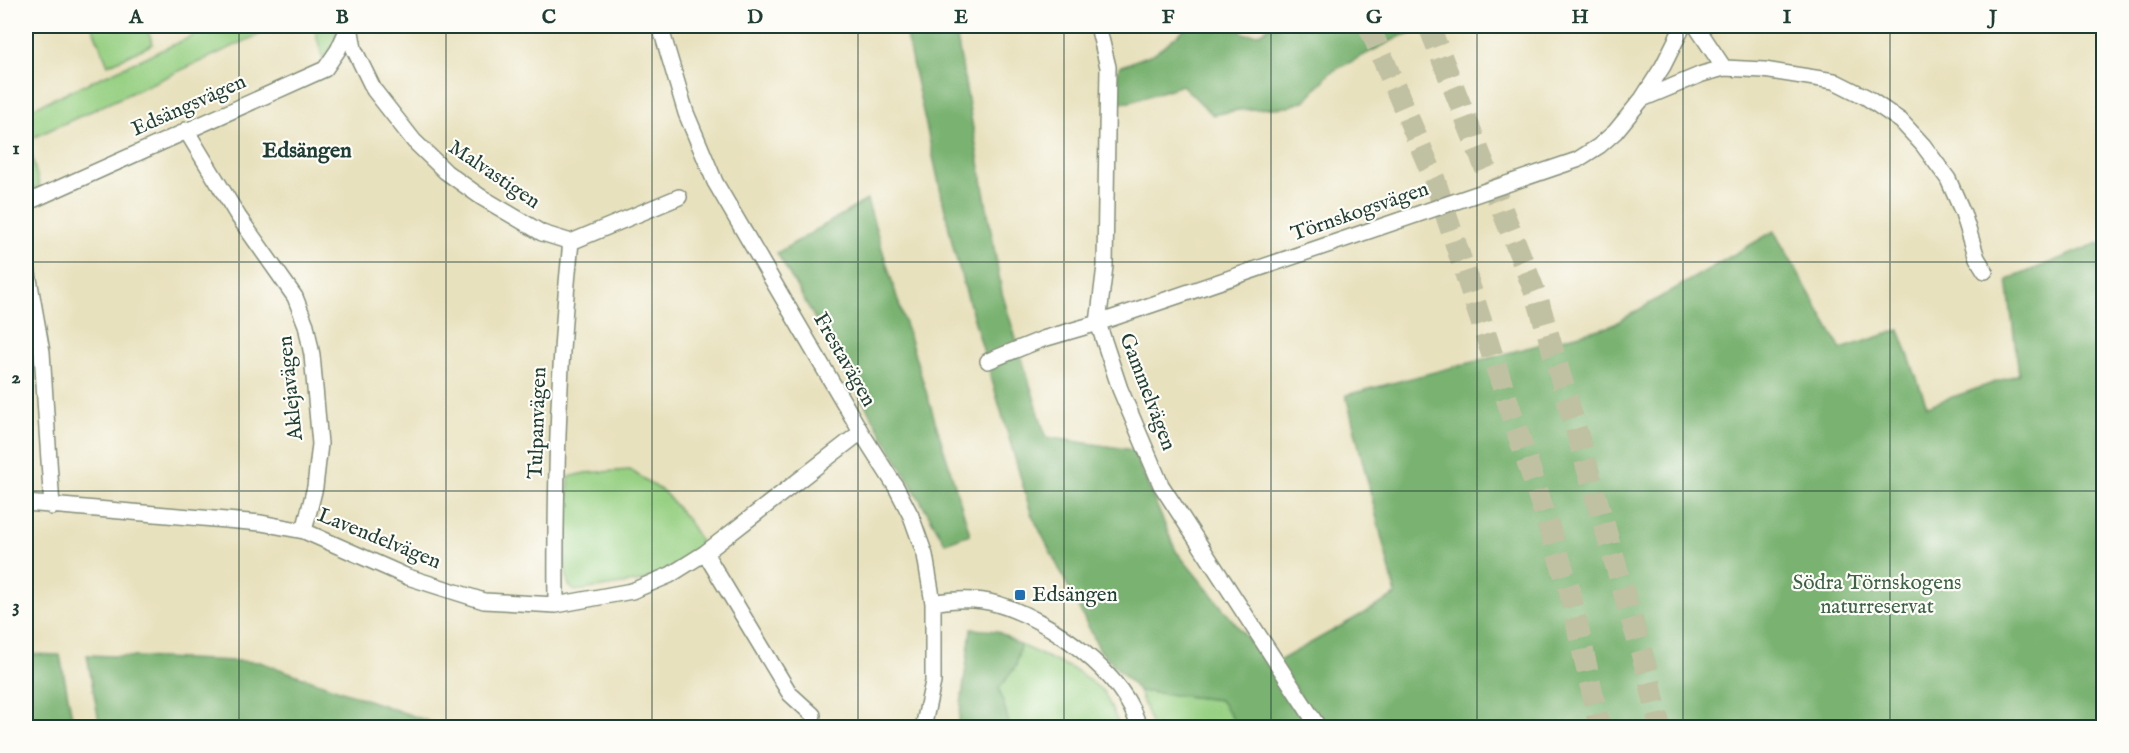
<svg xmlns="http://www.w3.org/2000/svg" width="2129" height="753" viewBox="0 0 2129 753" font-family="'IM FELL English',serif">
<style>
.green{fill:#97d083;stroke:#5b865c;stroke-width:1.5}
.forest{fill:#79b271;stroke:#4c7852;stroke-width:1.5}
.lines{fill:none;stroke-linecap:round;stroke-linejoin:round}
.highway-tunnel{stroke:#c0c0a2;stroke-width:22;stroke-dasharray:22 11;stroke-linecap:butt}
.minor-casing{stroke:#848f79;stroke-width:18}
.minor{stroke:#fff;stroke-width:15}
.grid{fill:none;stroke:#1f3d34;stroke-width:1.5;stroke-opacity:0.55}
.poi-dot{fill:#1f6fb2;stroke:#fdfcf7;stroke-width:2}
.labels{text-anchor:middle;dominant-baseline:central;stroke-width:4.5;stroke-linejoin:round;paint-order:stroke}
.street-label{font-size:21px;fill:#1f3d34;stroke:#fdfcf7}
.park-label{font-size:21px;fill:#3d6248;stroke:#fdfcf7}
.poi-label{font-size:21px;fill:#1f3d34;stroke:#fdfcf7;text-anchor:start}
.neighbourhood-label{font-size:22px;font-weight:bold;fill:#1f3d34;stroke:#fdfcf7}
.neatline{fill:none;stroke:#1f3d34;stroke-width:2}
.grid-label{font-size:20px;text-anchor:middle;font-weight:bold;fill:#1f3d34}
</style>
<rect width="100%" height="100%" fill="#fdfcf7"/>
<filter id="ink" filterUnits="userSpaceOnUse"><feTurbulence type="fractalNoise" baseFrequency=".0167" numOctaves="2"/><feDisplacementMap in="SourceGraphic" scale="12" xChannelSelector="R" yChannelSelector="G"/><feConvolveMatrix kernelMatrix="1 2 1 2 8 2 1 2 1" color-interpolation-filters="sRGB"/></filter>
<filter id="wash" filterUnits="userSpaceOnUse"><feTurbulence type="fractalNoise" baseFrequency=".008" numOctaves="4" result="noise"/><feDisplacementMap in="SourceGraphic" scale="24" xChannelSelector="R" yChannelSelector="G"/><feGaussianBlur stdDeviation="1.35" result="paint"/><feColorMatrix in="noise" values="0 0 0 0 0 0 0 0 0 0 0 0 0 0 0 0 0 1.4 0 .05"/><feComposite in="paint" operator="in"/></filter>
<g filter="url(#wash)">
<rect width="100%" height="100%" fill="#e8e1be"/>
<path class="green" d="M92,26H146L153,44L108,65Z
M215,26H278L28,140L40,189L26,186V111Z
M314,26H337L335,42L323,60Z
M630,470L664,492L687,519L704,547L670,569L642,581L575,591L569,586L565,568L569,477L585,473Z
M1020,645L1077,671L1104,692L1120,727H1010L999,689L1016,666Z
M1139,691L1221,700L1239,727H1152Z"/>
<path class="forest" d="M904,26H955L1002,293L1046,437L1133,450L1176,551L1270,666L1396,595L1346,395L1611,326L1774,231L1841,349L1899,330L1927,406L2019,374L2007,280L2098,243L2103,246V727L1239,728L1220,700L1139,691L1100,650L1031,513L954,251Z
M1189,26H1235L1245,34H1258L1271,26H1502L1496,31L1441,29L1403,35L1331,72L1306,100L1288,107L1239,110L1213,115L1182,85L1130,102L1116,103V85L1119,67L1155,53Z
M867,200L970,534L945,543L777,253Z
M971,629L997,631L1020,645L1016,666L999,689L1010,727H958Z
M26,654L60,655L74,727H26Z
M87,655L260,662L439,725V727H100Z"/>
</g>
<g filter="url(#ink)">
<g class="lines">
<path class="highway-tunnel" d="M1369,26L1434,178L1569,588L1600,728
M1429,26L1538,300L1649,678L1660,728"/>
<defs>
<path id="minor" d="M350,26L354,49L374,90L414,141L446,172L481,197L542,233L571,242L679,197
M660,26L686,113L715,182L861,432L896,487L911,516L925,555L933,603V682L923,728
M1098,26L1108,67L1105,266L1098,323L1120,389L1161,485L1319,728
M1696,26L1724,68
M1642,99L1663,66L1683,26
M186,130L238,216L295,297L306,325L312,355L320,444L315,487L304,531
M26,203L325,69L338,50L349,26
M26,262L42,352L52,507
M988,361L1043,339L1098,323L1577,160L1599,146L1615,132L1642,99L1702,74L1724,68L1764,70L1834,81L1866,97L1901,121L1923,145L1948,179L1963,213L1977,258L1985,271
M26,503L261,523L304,531L408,577L484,601L556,605L632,591L670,575L705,553L861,432
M705,553L790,694L813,715
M933,603C955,599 976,598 997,604C1049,619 1125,673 1139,728
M556,605C555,484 558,363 571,242"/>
</defs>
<use href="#minor" class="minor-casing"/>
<use href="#minor" class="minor"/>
</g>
</g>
<path class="grid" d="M239,26V728M446,26V728M652,26V728M858,26V728M1064,26V728M1271,26V728M1477,26V728M1683,26V728M1890,26V728M26,262H2104M26,491H2104"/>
<rect class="poi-dot" x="1014" y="589" width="12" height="12" rx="3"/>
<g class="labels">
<g class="street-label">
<text transform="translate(189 106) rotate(-24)">Edsängsvägen</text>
<text transform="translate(494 175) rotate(34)">Malvastigen</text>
<text transform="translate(1360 212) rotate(-19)">Törnskogsvägen</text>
<text transform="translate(844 360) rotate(60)">Frestavägen</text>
<text transform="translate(291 388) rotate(-96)">Aklejavägen</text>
<text transform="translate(1147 392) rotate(69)">Gammelvägen</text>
<text transform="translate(538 423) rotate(-88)">Tulpanvägen</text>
<text transform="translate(379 539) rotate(22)">Lavendelvägen</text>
</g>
<g class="park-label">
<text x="1877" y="583">Södra Törnskogens<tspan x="1877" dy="24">naturreservat</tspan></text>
</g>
<g class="poi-label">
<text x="1032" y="595">Edsängen</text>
</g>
<g class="neighbourhood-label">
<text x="307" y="151">Edsängen</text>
</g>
</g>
<rect width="2129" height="753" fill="none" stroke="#fdfcf7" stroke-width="66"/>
<rect x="33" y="33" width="2063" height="687" class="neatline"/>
<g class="grid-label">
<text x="136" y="23">A</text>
<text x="342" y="23">B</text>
<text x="549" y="23">C</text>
<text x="755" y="23">D</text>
<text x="961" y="23">E</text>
<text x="1168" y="23">F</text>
<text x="1374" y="23">G</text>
<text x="1580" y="23">H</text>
<text x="1787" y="23">I</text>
<text x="1993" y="23">J</text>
<text x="16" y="154">1</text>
<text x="16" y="383">2</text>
<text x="16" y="612">3</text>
</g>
</svg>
